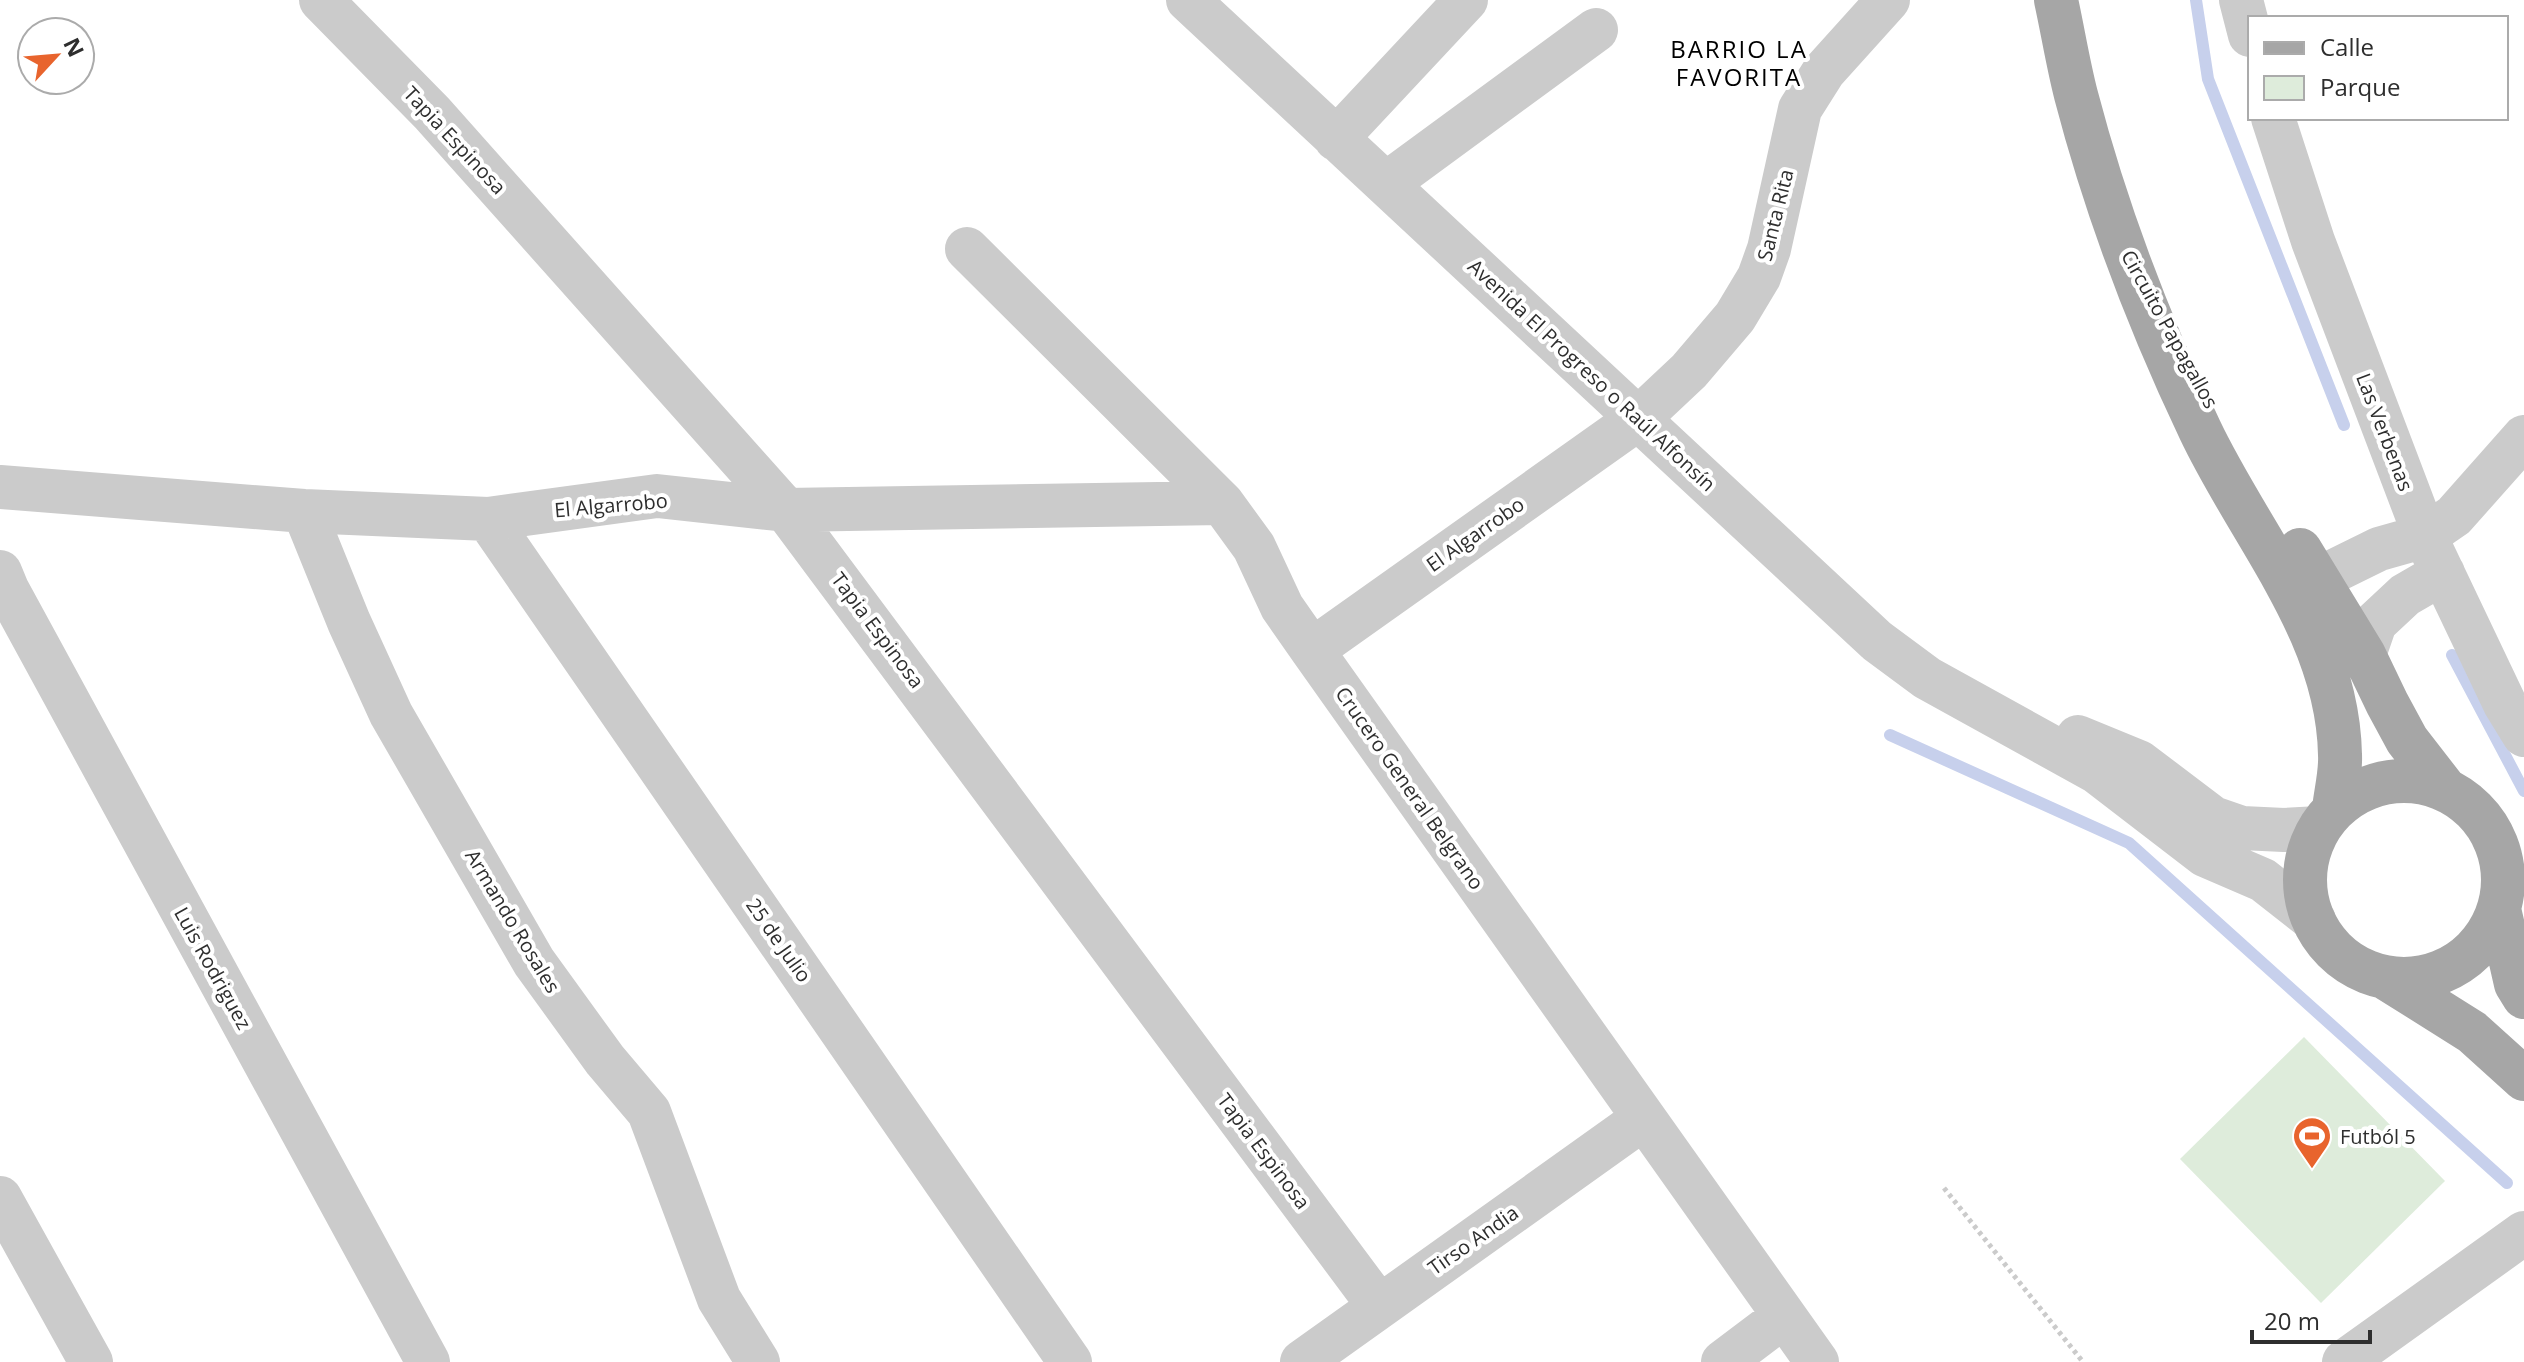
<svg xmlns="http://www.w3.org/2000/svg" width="2524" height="1362" viewBox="0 0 2524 1362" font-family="'Open Sans',sans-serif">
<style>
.green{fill:#deecdb}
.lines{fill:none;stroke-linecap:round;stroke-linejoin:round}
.stream{stroke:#c7d0ec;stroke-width:12}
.path{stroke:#cbcbcb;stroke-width:5;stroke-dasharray:4 4;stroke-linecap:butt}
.minor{stroke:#cbcbcb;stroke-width:44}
.major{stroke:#a6a6a6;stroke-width:44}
.labels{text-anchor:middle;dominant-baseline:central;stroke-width:8;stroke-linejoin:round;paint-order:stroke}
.street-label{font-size:20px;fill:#2e2e2e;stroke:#fff}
.poi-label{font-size:20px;fill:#2e2e2e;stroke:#fff;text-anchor:start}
.quarter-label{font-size:24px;letter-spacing:2px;fill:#000;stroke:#fff}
</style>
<rect width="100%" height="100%" fill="#fff"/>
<path class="green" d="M2304,1037L2445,1181L2321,1303L2180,1159Z"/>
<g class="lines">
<path class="stream" d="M2196,0L2208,79L2344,425
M2452,655L2524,791
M1890,735L2129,843L2507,1183"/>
<path class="path" d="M1944,1188L2083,1362"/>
<path class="minor" d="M321,0L432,113L786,510L1379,1306
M1188,0L1877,641L1927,678L2097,772L2205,855L2263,880L2314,920
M2241,0L2250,35
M2273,118L2313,241L2425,536L2505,704L2524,735
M1336,139L1466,0
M1386,184L1596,30
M967,249L1222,503L1254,547L1282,607L1312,650L1817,1362
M0,487L304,511L488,519L657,496L786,510L1222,503
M304,511L349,622L391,714L534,962L605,1060L649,1112L719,1299L758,1362
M488,519L1070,1362
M0,572L7,589L428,1362
M2302,610L2318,579L2379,549L2425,536L2454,516L2524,437
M1312,650L1639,418L1689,371L1735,317L1759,277L1769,249L1800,109L1824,71L1888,0
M2364,655L2375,623L2405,595L2443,573
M2078,737L2139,762L2213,818L2242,828L2284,830L2319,828
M0,1198L91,1362
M1302,1362L1644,1118
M1723,1362L1784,1316
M2344,1362L2524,1233"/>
<path class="major" d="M2056,0C2063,32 2068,64 2076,95C2106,210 2149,323 2200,430C2250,536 2338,632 2340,755C2341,772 2336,791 2334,809
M2300,550L2364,655L2387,703L2407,740L2445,789
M2305 880a99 99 0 1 1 198 0a99 99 0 1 1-198 0Z
M2499,909L2516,984L2524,997
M2386,978L2472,1032L2524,1079"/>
</g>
<defs>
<symbol id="stadium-pin" viewBox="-11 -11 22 30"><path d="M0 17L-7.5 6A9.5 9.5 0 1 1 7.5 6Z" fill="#e8642d" stroke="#fff"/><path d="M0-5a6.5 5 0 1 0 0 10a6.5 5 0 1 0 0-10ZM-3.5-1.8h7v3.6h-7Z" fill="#fff"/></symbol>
</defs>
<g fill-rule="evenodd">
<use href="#stadium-pin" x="2290" y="1114" width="44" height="60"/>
</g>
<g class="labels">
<g class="street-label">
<text transform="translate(455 140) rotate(47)">Tapia Espinosa</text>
<text transform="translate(1775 215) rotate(-76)">Santa Rita</text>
<text transform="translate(2170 329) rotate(61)">Circuito Papagallos</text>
<text transform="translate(1592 375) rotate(43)">Avenida El Progreso o Raúl Alfonsín</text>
<text transform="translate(2385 432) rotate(69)">Las Verbenas</text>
<text transform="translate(611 505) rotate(-5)">El Algarrobo</text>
<text transform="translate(1475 534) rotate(-35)">El Algarrobo</text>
<text transform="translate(878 630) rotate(53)">Tapia Espinosa</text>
<text transform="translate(1410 788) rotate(55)">Crucero General Belgrano</text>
<text transform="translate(513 921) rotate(59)">Armando Rosales</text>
<text transform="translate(779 940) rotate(55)">25 de Julio</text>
<text transform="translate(213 968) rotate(61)">Luis Rodriguez</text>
<text transform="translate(1264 1151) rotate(53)">Tapia Espinosa</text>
<text transform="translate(1473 1240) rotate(-35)">Tirso Andia</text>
</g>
<g class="poi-label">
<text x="2340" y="1136">Futból 5</text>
</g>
<g class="quarter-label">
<text x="1739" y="48">BARRIO LA<tspan x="1739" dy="28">FAVORITA</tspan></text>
</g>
</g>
<rect x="2248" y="16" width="260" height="104" fill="#ffffff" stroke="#ababab" stroke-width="2"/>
<rect x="2264" y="42" width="40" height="12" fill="#a6a6a6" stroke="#ababab" stroke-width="2"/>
<text x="2320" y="56" font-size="24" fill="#2e2e2e">Calle</text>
<rect x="2264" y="76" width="40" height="24" fill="#deecdb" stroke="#ababab" stroke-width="2"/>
<text x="2320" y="96" font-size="24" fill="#2e2e2e">Parque</text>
<g transform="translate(56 56) rotate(64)"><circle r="38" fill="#ffffff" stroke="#ababab" stroke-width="2"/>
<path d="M0-6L14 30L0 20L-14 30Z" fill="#e8642d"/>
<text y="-12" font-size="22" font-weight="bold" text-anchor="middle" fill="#2e2e2e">N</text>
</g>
<path d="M2252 1330v12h118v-12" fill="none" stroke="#2e2e2e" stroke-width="4"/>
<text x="2264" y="1330" font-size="24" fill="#2e2e2e" stroke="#ffffff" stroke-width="6" paint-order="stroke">20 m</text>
</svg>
